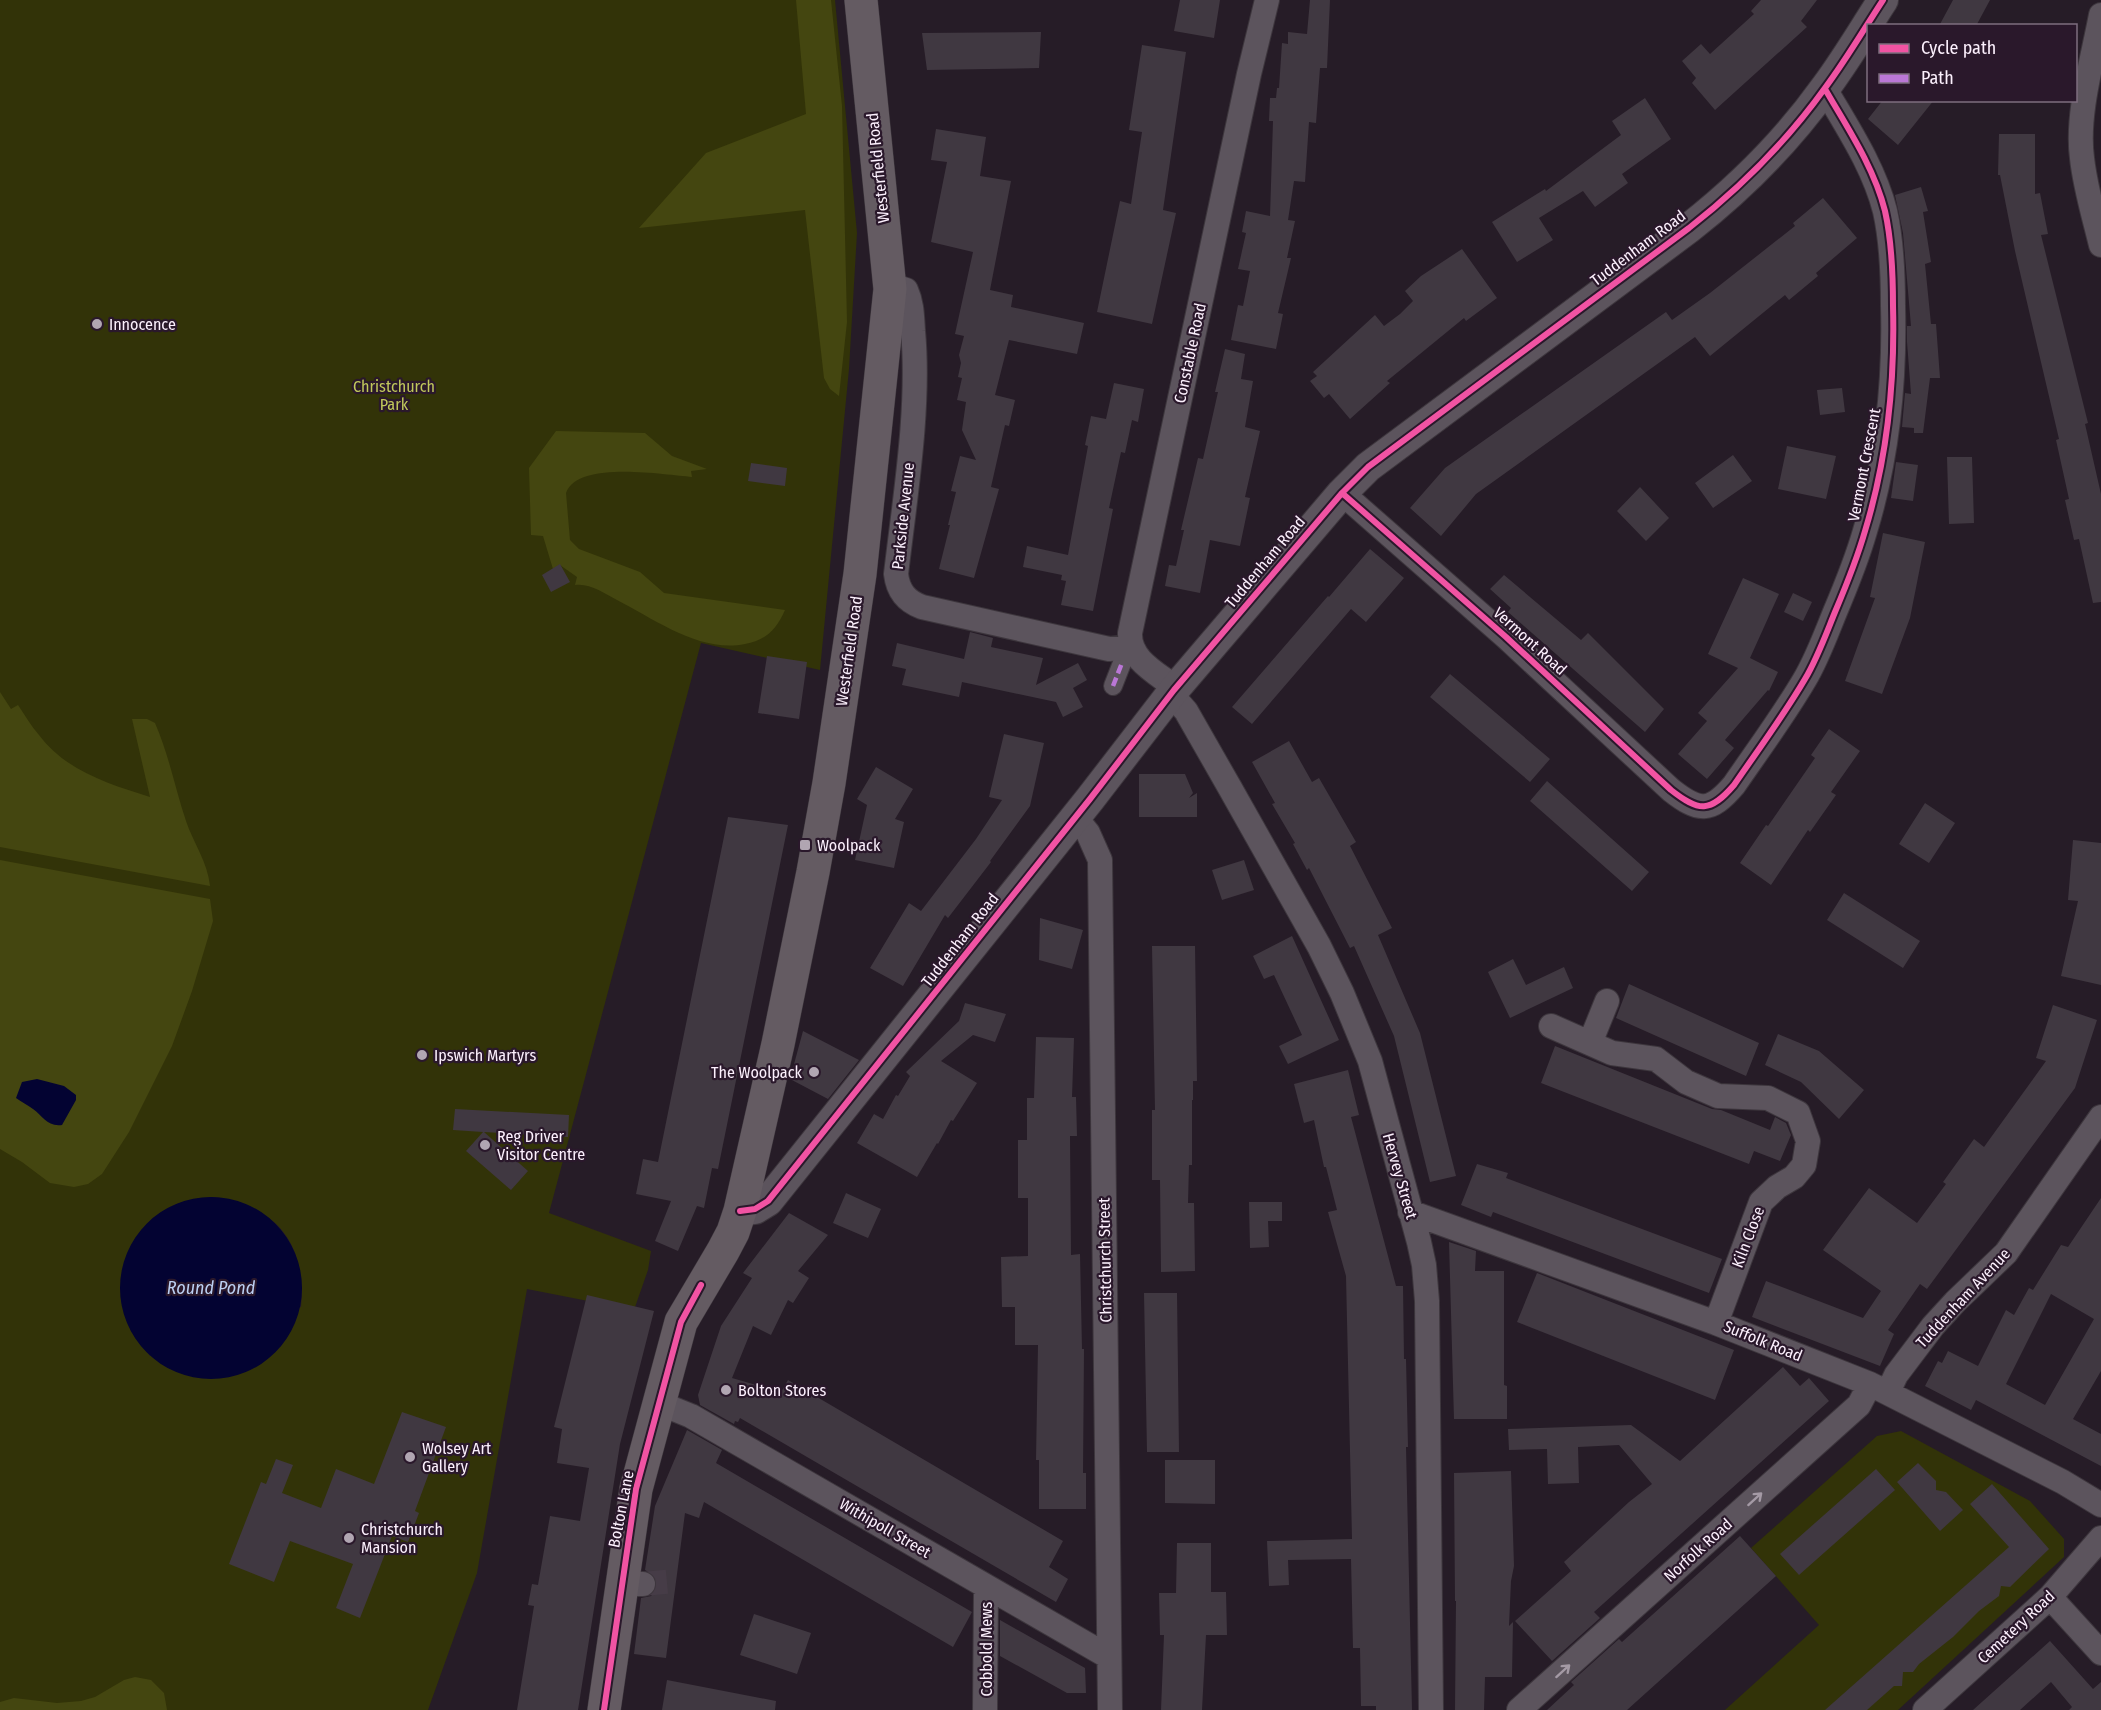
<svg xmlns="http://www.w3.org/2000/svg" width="2101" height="1710" viewBox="0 0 2101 1710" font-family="'Fira Sans Condensed',sans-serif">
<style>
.green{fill:#323308;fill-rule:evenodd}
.forest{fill:#444610}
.water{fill:#030332}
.building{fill:#403841;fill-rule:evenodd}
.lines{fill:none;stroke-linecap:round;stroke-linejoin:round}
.minor-tunnel{stroke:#463c47;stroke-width:24;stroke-dasharray:24 12;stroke-linecap:butt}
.pedestrian-casing{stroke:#3d363d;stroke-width:20}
.minor-casing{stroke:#3d363d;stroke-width:26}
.tertiary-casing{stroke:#3d363d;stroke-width:32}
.secondary-casing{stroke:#3d363d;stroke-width:34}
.pedestrian{stroke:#5c545d;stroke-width:18}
.minor{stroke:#5c545d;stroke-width:24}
.tertiary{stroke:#5c545d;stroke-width:30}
.secondary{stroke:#645b62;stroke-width:33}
.quiet{stroke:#ba77d6;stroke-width:4.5;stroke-dasharray:9 4.5;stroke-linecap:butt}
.cycleway-casing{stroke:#2a182b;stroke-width:10}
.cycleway{stroke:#f153a3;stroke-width:6}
.oneway{stroke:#a49aa5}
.poi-dot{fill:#b1a6b2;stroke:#2a182b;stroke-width:2}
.labels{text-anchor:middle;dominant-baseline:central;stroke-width:4.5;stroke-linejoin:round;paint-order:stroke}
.street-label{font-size:16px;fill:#fcf0fd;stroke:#2a182b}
.poi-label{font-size:16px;fill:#fcf0fd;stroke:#2a182b;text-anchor:start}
.park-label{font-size:16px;fill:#c1c95b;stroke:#2a182b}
.water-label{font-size:18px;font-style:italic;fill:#bcd0f3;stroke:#2a182b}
</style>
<rect width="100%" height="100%" fill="#261c27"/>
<path class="green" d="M0,0H835L857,233L849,369L820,670L701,643L549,1213L651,1251L648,1270L634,1310L527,1289L477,1573L428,1710H0ZM215,1197C229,1199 240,1205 253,1211C260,1215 268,1218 274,1222C298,1243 304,1277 301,1307L150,1356L131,1331L121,1301C127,1287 150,1222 158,1215C173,1202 195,1198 215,1197Z
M1901,1431L2030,1501L2064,1539V1557L1898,1710H1725L1819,1625L1751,1548L1877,1436Z"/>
<path class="forest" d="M796,0H831L842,106L847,322L839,396L830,389L824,378L805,210L639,228L706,153L806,114Z
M556,431L645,433L672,456L707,469L691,471L692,477C664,475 578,460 566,493L570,540L579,549L640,572L664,593L785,610C776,630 766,640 745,644C700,653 656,620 617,600C604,593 590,583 575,585L577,577L560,565L553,569L543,536L531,535L529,468Z
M0,692L11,709L18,705C25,715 31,726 39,735C66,771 109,784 150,797L132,719H147L155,723C169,755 175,788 186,821C193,842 208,863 210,886L0,847Z
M0,860L210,899L213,921L192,991L172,1046L129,1132L102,1174L88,1184L74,1187L50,1183L22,1162L0,1149Z
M135,1677L151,1680L164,1693L167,1710H0V1702L14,1698L57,1703L81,1701L95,1697L124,1680Z"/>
<path class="water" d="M37,1079L64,1086L76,1095V1100L62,1125C47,1127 43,1116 33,1109C28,1105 21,1102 16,1098L22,1082Z
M120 1288a91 91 0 1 1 182 0a91 91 0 1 1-182 0Z"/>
<path class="building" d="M1180,0H1220L1214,38L1174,31Z
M1310,0H1330L1327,68H1320L1316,123L1309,122L1305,182L1294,181L1288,220L1295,221L1287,258H1291L1278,313L1283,314L1276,349L1231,340L1238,305L1243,306L1250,271L1238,269L1246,233L1242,232L1246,211L1270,216L1273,121H1269L1270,98H1276L1277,88H1279L1282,43L1288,44V32L1307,34Z
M1761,0H1817L1801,21L1807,27L1715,110L1692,83L1696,78L1682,61L1701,44L1710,54L1754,14L1751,11Z
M1953,0H1990L1976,26H1939Z
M1041,32L1039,68L927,70L922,33Z
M1142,45L1186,52L1163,210L1176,213L1152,324L1097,312L1120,201L1131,204L1142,132L1129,130Z
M1645,98L1671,139L1622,174L1628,183L1595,207L1583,191L1539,218L1553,240L1517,262L1492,222L1545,189L1546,191L1621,135L1612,121Z
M1883,100H1934L1898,145L1868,119Z
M936,129L986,137L980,176L1011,181L990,290L1013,295L1011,307L1084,323L1077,354L1009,340L995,395L1015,400L1009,426L1005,425L991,487L999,489L974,578L939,569L950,525H948L956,492L951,491L960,456L976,460L962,430L966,402L957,400L962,378L958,377L961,363L959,355L964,336L955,334L973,252L931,242L947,162L931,160Z
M1999,134H2035V194L2040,193L2048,234L2041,235L2088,423L2085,424L2101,494V602L2093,603L2079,539L2074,540L2065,500L2069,499L2056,440L2059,439L2015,251L2000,175H1998Z
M1921,187L1928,211L1923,212L1931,262L1925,264L1931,324H1936L1940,378H1930L1923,433H1914V428L1902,427L1905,393L1911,394L1907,342V326H1911L1903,233L1895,195Z
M1823,198L1857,238L1816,273L1818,276L1789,300L1785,295L1710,356L1695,337L1476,494L1441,536L1410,508L1445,468L1666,312L1672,320L1710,293L1795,226L1793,223Z
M1462,249L1497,298L1466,321L1464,318L1387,381L1390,383L1350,419L1329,394L1324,398L1310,381L1317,376L1313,372L1375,315L1384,326L1400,314L1413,301L1405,291L1421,276Z
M1225,349L1245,354L1241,379L1253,381L1245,427L1260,431L1245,497L1250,498L1240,546L1210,540L1200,593L1165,586L1169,565L1176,566L1184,530H1181L1198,458L1203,459L1218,392H1215Z
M1114,383L1144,389L1138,422L1132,420L1125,453L1121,452L1109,508L1113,509L1093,611L1061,605L1066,581L1061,580L1062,575L1023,567L1027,546L1068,555L1088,446L1085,445L1091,416L1106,419Z
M1842,388L1845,412L1820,415L1817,390Z
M1787,446L1836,456L1826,499L1778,489Z
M1733,455L1752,481L1713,508L1695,483Z
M1947,457H1972L1974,523L1949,524Z
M1896,462L1918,465L1913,501L1891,498Z
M751,463L787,468L785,486L748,481Z
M1640,487L1669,518L1646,541L1617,511Z
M1883,533L1925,542L1910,618L1882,694L1845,681L1875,598L1870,597Z
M1370,549L1404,578L1366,622L1351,609L1252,724L1232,707L1328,596L1329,597Z
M560,564L570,582L551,592L542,575Z
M1504,575L1581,640L1588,633L1664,709L1645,732L1508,612L1511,608L1490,589Z
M1743,578L1779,594L1750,658L1778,672L1769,691L1768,690L1725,740L1734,748L1707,779L1678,754L1707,721L1698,713L1738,668L1708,654Z
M1793,593L1812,602L1803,621L1784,612Z
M970,632L993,638L991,647L1043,658L1036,685L1078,663L1087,680L1073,688L1083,707L1063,717L1056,702L962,682L959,697L902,685L906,669L892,666L897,643L964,659Z
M767,656L807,662L799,719L758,713Z
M1450,674L1550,759L1530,782L1430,697Z
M1829,729L1860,751L1831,792L1836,795L1810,832L1808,830L1771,885L1740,863L1766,825L1768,826L1815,758L1811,755Z
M1004,734L1044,743L1030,806L990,861L991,862L948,918L945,915L903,986L870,968L909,903L921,911L976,839L1002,800L989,797Z
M1289,741L1312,782L1319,778L1356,842L1350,846L1392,928L1378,935L1420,1033L1456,1176L1430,1182L1394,1036L1354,946L1350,948L1309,868L1307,870L1293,844L1295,843L1272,804L1275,803L1252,762Z
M876,767L913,789L895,819L904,822L894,868L855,860L867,805L857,799Z
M1139,774H1185L1193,793L1189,798L1197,793V817H1139Z
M1547,781L1649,872L1632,891L1530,801Z
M1925,803L1955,823L1929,863L1899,844Z
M728,817L788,825L718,1169L712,1168L704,1208L697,1206L678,1251L655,1241L671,1201L636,1194L643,1159L658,1162Z
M2073,840L2101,843V985L2061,976L2078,901L2068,900Z
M1244,860L1254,890L1222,900L1212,870Z
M1844,893L1920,941L1903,968L1827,920Z
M1040,918L1083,930L1072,969L1039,960Z
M1292,936L1339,1040L1288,1064L1279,1046L1302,1035L1274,975L1264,979L1253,956Z
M1152,946H1195L1197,1081H1193V1100H1192V1165H1189L1188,1203H1194L1195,1271L1161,1272L1160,1180H1152V1110H1155Z
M1513,959L1526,985L1564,967L1573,988L1510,1018L1488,972Z
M1629,984L1759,1043L1746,1076L1616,1018Z
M965,1003L1006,1014L995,1042L973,1035L941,1061L977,1083L953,1121L951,1120L938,1144L937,1143L917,1177L857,1143L874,1114L883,1119L896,1095L898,1096L910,1076L906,1072L959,1021Z
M2053,1005L2097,1020L2075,1088L1927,1289L1920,1284L1888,1330L1894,1334L1880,1366L1752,1317L1766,1281L1863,1318L1881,1291L1823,1250L1869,1188L1917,1223L1946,1184L1943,1182L1974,1139L1984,1147L2046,1061L2036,1058Z
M803,1031L859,1060L828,1099L790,1079Z
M1778,1034L1819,1051L1864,1090L1839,1119L1801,1082L1765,1065Z
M1036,1037L1074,1038L1072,1097H1076L1077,1136H1070L1071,1255L1080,1254L1082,1349H1084L1083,1473H1086V1509H1039V1460H1036L1038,1345H1015V1307H1002L1001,1257L1028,1256V1198H1018V1140H1027V1098H1034Z
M1555,1046L1712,1109L1721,1110L1770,1130L1775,1117L1786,1123L1791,1135L1780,1161L1754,1151L1749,1164L1541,1083Z
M1348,1070L1359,1115L1351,1117L1396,1286H1403L1404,1359H1406L1408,1447H1406L1412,1710H1376V1706H1361L1360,1648H1353L1351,1559L1288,1560L1289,1585L1269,1586L1267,1541L1352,1539L1346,1276L1328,1212L1337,1210L1326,1167H1324L1314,1120L1304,1123L1294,1084Z
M455,1109L569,1115L568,1137L484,1132L528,1171L511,1190L466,1151L483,1132L453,1130Z
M1477,1164L1508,1173L1506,1178L1722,1259L1709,1293L1493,1212L1491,1217L1461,1205Z
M846,1193L881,1209L868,1238L833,1223Z
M2101,1198V1371L2073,1419L2101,1434V1466L1976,1400L1971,1410L1925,1386L1938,1361L1942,1363L1948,1351L1978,1366L2006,1310L2014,1315L2029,1288L2033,1290L2061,1245L2068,1247ZM2051,1294L2094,1319L2045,1405L2006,1384Z
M1249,1202H1282V1221H1268L1269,1247L1250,1248Z
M789,1213L828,1235L798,1271L809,1278L793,1303L788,1300L771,1335L753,1326L732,1378L777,1391L780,1394L788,1380L1063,1541L1049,1567L1068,1579L1056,1602L740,1418L738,1422L735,1421L734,1424L700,1405L698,1395L721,1326L752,1278L743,1273Z
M1449,1242L1476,1251L1475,1271H1504V1385L1507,1386V1419H1454Z
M1537,1273L1734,1350L1715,1400L1517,1322Z
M1144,1293H1177L1179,1452H1147Z
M587,1295L654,1311L620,1444L578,1710H517L534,1606L528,1605L532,1584L538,1585L550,1516L580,1521L589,1468L557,1463L562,1429L554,1427Z
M1783,1367L1800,1386L1809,1378L1829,1401L1594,1612L1600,1618L1552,1661L1515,1621L1571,1571L1564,1562L1629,1502L1652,1484L1619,1445L1578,1447L1579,1483L1548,1484L1547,1449L1509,1450L1508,1429L1631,1425L1680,1461Z
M402,1412L446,1427L415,1511L419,1513L408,1542L392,1536L360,1618L336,1608L353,1564L290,1541L274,1582L229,1564L261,1482L266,1484L276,1459L293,1465L282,1493L321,1508L336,1469L374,1484Z
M687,1430L722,1450L716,1463L972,1612L953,1647L704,1502L699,1518L685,1513L666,1658L634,1654L641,1598L651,1596L655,1592L657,1585L655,1576L645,1570L655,1506Z
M1165,1460H1215V1504L1165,1503Z
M1918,1463L1936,1481V1490L1946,1492L1963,1510L1940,1531L1897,1482Z
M1876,1469L1895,1490L1799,1575L1780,1554Z
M1511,1471L1514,1566L1511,1581L1509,1626L1513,1622L1512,1677H1485L1484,1710H1455L1456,1601H1455L1454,1473Z
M1992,1484L2049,1549L2010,1587L2001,1586L1999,1596L1979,1611L1953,1637L1919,1664L1913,1672H1903L1902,1686H1894L1867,1710H1825L2009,1547L1970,1504Z
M1740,1536L1776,1576L1657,1683L1627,1710H1547L1574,1685L1571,1682L1619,1639L1622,1642Z
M1177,1543H1211V1592H1226L1227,1635H1206L1202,1710H1161L1164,1635H1160L1159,1593H1176Z
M754,1614L811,1633L797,1674L740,1655Z
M1000,1620L1085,1668L1086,1693H1067L1000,1656Z
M2050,1641L2093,1689L2101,1682V1710H2069L2072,1707L2051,1682L2020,1710H1973Z
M667,1680L776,1701L775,1710H662Z"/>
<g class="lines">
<path class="minor-tunnel" d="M643,1584L675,1581"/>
<defs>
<path id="pedestrian" d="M1113,686L1122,663"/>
<path id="minor" d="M2101,15C2093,58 2076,115 2082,158C2085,187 2094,216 2101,245
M890,289L900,288L906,290C912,303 912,316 913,331C920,407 905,497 896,574C898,591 906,601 922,607L1109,649L1131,647
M1342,493L1506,637L1671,790C1699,812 1710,813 1734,785C1758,750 1784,715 1805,679C1817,659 1826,634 1835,612C1846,586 1857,559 1865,531C1887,459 1895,381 1893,306C1893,275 1892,242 1885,211C1874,167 1847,127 1825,89
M1176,688C1157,673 1129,660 1130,633L1249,74L1267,0
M1171,694L1186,711L1230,788L1319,946L1342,993L1370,1061L1419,1242L1424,1265L1427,1301L1431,1710
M1075,817L1088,833L1100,860L1110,1710
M1551,1026L1612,1053L1656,1059L1686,1082L1718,1096L1768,1098L1798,1113L1808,1141L1804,1165L1794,1177L1777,1187L1761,1202L1716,1323
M1590,1043L1607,1001
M1410,1212L1716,1323L1870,1384L2063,1482L2101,1505
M1888,1392L1896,1375L1933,1326L1955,1302L2006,1253L2101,1117
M659,1403L691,1416L1109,1657
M621,1584H643
M2050,1597L2101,1653
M985,1710L986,1587
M1519,1710L1859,1405L1870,1384
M1925,1710L2050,1597L2101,1538"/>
<path id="tertiary" d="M740,1211L755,1209L768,1201L1090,799L1174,690L1342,493L1368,467L1689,228C1740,188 1787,141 1825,88C1846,60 1864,29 1883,0"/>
<path id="secondary" d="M604,1710L636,1489L681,1322L723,1251L733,1232L740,1211L778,1044L813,872L829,783L860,574L890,289L861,0"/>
</defs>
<use href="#pedestrian" class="pedestrian-casing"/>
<use href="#minor" class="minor-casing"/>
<use href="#tertiary" class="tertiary-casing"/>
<use href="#secondary" class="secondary-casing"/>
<use href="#pedestrian" class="pedestrian"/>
<use href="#minor" class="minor"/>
<use href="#tertiary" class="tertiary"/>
<use href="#secondary" class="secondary"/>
<path class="quiet" d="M1113,686L1122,663"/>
<defs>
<path id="cycleway" d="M1342,493L1506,637L1671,790C1699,812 1710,813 1734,785C1758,750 1784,715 1805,679C1817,659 1826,634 1835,612C1846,586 1857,559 1865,531C1887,459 1895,381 1893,306C1893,275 1892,242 1885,211C1874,167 1847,127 1825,89
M740,1211L755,1209L768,1201L1090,799L1174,690L1342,493L1368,467L1689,228C1740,188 1787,141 1825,88C1846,60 1864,29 1883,0
M604,1710L636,1489L681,1322L701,1285"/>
</defs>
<use href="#cycleway" class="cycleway-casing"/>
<use href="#cycleway" class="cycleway"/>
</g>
<defs><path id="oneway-shaft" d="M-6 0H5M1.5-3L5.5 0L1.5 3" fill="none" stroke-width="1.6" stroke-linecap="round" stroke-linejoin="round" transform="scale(1.5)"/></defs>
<g class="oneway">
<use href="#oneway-shaft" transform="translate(1755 1499) rotate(-42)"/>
<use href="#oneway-shaft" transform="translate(1563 1671) rotate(-42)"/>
</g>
<g class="poi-dot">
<circle cx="97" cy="324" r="6"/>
<rect x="799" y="839" width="12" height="12" rx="3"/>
<circle cx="422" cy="1055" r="6"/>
<circle cx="814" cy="1072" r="6"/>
<circle cx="485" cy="1145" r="6"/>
<circle cx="726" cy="1390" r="6"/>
<circle cx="410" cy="1457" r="6"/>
<circle cx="349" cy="1538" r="6"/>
</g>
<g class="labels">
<g class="street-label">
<text transform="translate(878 168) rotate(-96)">Westerfield Road</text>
<text transform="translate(1638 248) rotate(-37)">Tuddenham Road</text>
<text transform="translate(1190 353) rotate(-78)">Constable Road</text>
<text transform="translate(1864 465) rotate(-79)">Vermont Crescent</text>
<text transform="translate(903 516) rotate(-84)">Parkside Avenue</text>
<text transform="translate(1265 562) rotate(-50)">Tuddenham Road</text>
<text transform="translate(1530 641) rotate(42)">Vermont Road</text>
<text transform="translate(849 651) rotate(-82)">Westerfield Road</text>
<text transform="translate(960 940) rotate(-52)">Tuddenham Road</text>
<text transform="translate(1400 1176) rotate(74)">Hervey Street</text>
<text transform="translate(1748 1237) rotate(-69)">Kiln Close</text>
<text transform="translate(1105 1260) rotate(-91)">Christchurch Street</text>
<text transform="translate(1963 1298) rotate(-47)">Tuddenham Avenue</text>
<text transform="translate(1763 1341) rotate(22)">Suffolk Road</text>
<text transform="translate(621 1509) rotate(-79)">Bolton Lane</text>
<text transform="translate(885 1528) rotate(30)">Withipoll Street</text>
<text transform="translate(1698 1550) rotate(-42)">Norfolk Road</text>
<text transform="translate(2016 1627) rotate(-43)">Cemetery Road</text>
<text transform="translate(986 1649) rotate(-90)">Cobbold Mews</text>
</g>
<g class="poi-label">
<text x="109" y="324">Innocence</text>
<text x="817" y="845">Woolpack</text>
<text x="434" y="1055">Ipswich Martyrs</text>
<text x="802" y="1072" text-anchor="end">The Woolpack</text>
<text x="497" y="1136">Reg Driver<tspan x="497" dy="18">Visitor Centre</tspan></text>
<text x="738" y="1390">Bolton Stores</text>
<text x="422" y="1448">Wolsey Art<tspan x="422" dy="18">Gallery</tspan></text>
<text x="361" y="1529">Christchurch<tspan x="361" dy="18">Mansion</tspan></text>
</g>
<g class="park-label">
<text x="394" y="386">Christchurch<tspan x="394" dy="18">Park</tspan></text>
</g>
<g class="water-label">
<text x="211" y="1288">Round Pond</text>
</g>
</g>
<rect x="1867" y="24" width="210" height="78" fill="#2a182b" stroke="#7e6e7f" stroke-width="1.5"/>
<rect x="1879" y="44" width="30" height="9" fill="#f153a3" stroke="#7e6e7f" stroke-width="1.5"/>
<text x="1921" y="54" font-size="18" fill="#fcf0fd">Cycle path</text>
<rect x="1879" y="74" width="30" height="9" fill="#ba77d6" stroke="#7e6e7f" stroke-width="1.5"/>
<text x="1921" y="84" font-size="18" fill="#fcf0fd">Path</text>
</svg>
